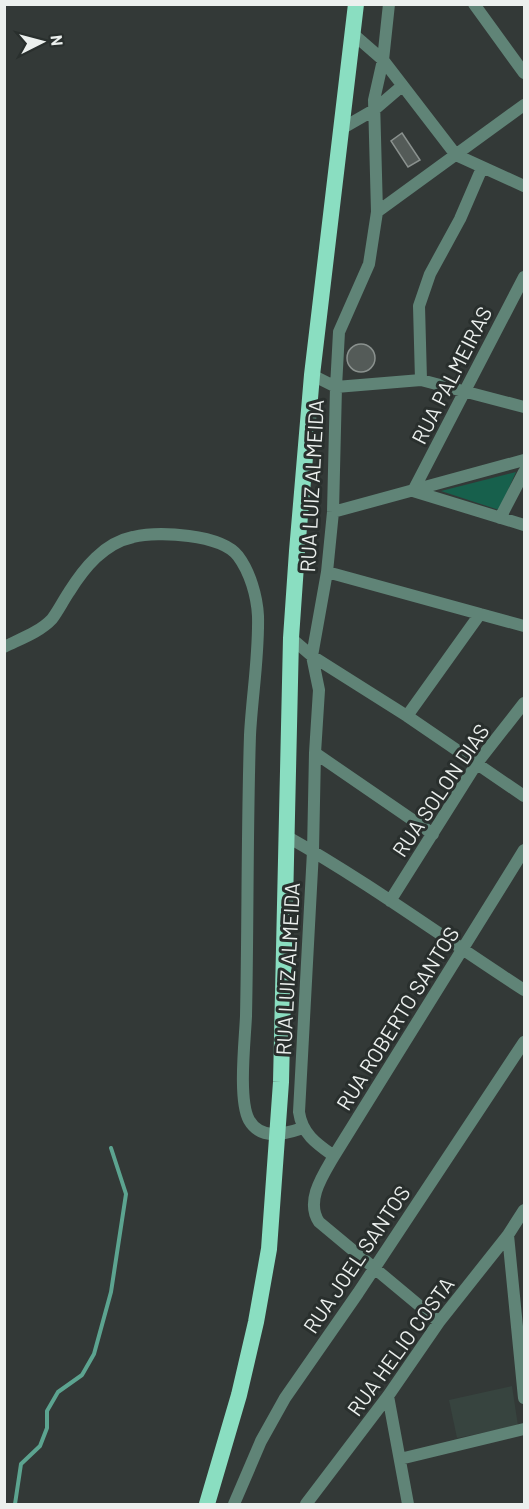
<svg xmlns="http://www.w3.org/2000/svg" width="529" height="1509" viewBox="0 0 529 1509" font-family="Barlow,sans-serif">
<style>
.built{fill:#37443f}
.green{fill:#17604c}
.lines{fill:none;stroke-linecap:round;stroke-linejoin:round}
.stream{stroke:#5ca490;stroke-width:4}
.building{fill:#545b58;stroke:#8a918e;stroke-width:1.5}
.minor{stroke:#608477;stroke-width:12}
.trunk{stroke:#8adec1;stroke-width:16}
.labels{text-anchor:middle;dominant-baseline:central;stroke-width:6;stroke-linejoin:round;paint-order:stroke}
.street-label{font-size:21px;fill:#ecf0ee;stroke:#292f2d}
</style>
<rect width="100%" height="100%" fill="#333937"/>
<path class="built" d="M512,1386L518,1426L457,1438L449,1400Z"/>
<path class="green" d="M516,472L499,510L441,491Z"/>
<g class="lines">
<path class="stream" d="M15,1504L21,1464L40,1446L47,1428V1411L58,1392L82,1375L94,1354L111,1292L126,1194L111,1148"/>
</g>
<path class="building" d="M402,133L420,160L408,167L391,141Z
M347 358a14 14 0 1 1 28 0a14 14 0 1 1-28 0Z"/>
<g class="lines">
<path class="minor" d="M474,4L524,73
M352,33L383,60L456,155L524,186
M341,129L374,110L402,86
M377,212L524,105
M524,277L413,491L524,525
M312,375L336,387L421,380L524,407
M421,380L419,306L430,274L460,219L482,168
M333,512L524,460
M500,518L524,472
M327,572L524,626
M291,638L312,656L407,716L524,796
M4,647C20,639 40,632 52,619C58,611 63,601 69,592C84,568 104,543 133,537C159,531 221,534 238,556C250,572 257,596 258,616C259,656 252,696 250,735C247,829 248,922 246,1016C245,1040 238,1100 249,1120C261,1141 285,1134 303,1128
M407,716L480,614
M315,753L433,834
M286,836C368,882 445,939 524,990
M390,901L477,763L524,703
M334,1156C317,1144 302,1134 299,1112L313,851L315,753L319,690L312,656L327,572L333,512L336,387L339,332L369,264L377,212L374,100L383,60L389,4
M508,1235L524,1398
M439,1322L319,1222C305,1201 323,1175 334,1156L524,850
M388,1396L408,1504
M400,1459L524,1429
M234,1504L261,1441L285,1398L358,1293L524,1042
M306,1504L388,1396L439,1322L508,1235L524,1210"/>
<path class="trunk" d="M207,1504L239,1395L256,1322L269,1249L281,1082L291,638L297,551L312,375L356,4"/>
</g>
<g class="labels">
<g class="street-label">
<text transform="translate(451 375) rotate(-63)">RUA PALMEIRAS</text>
<text transform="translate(311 486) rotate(-87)">RUA LUIZ ALMEIDA</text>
<text transform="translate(440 790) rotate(-56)">RUA SOLON DIAS</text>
<text transform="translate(287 969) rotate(-87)">RUA LUIZ ALMEIDA</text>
<text transform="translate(397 1018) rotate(-58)">RUA ROBERTO SANTOS</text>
<text transform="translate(356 1259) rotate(-56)">RUA JOEL SANTOS</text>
<text transform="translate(400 1346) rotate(-54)">RUA HELIO COSTA</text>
</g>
</g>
<rect width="529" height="1509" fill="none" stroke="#ecf0ee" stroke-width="12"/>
<g transform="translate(42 42) rotate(84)" stroke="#292f2d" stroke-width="4.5" paint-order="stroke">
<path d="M0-4.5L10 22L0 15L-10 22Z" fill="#ecf0ee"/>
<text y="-9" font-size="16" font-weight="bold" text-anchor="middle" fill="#ecf0ee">N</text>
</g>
</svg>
